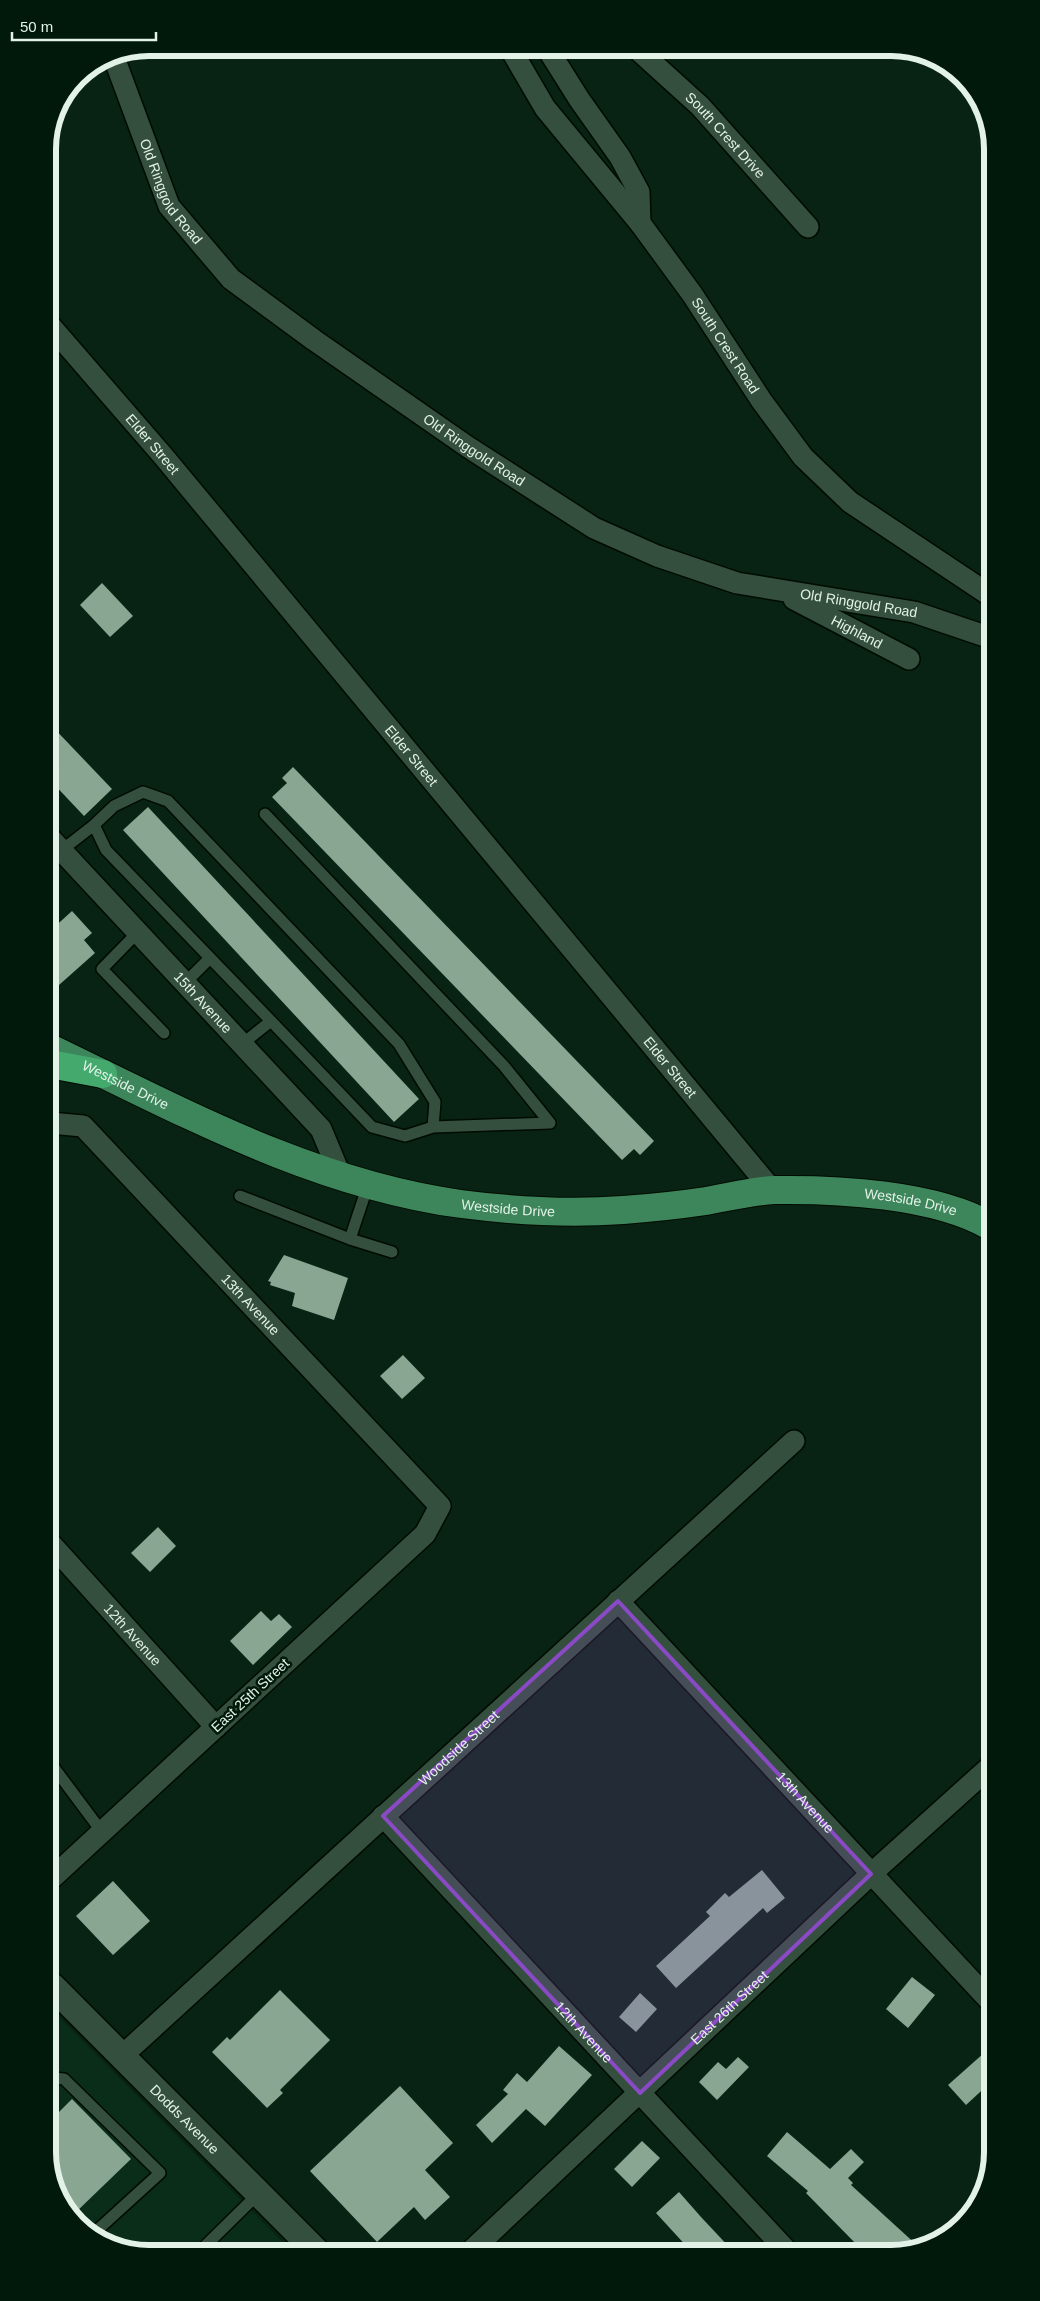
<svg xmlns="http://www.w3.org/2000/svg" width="1040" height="2301" viewBox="0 0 1040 2301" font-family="Helvetica,sans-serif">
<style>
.built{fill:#0a2d19}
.building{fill:#88a691}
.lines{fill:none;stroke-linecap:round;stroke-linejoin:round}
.service-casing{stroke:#000b02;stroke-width:14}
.minor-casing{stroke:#000b02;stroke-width:24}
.tertiary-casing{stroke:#000b02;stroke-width:29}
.primary-casing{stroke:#000b02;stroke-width:30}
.motorway-casing{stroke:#000b02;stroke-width:30}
.service{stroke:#344f3d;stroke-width:11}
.minor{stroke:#344f3d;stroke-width:21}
.tertiary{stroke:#344f3d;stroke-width:26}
.primary{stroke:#3d855a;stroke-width:28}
.motorway{stroke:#43a96d;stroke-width:28}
.marked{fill:#8a4ac5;fill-opacity:0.2;stroke:#8a4ac5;stroke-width:4;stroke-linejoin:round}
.labels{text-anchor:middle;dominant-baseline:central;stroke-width:5;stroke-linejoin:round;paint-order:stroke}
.street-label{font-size:14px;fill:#e2f2e7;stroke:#01190a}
.rim{fill:none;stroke:#e2f2e7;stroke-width:6}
</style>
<rect width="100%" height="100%" fill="#082313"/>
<path class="built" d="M53,2011L237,2196L293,2252L142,2253L87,2232L53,2185Z"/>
<path class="building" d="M102,583L133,616L110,637L80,605Z
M49,723L112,789L84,816L49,779Z
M293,767L654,1141L640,1155L634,1149L622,1160L272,797L287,783L282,778Z
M148,807L419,1099L394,1122L123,830Z
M72,911L92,933L84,940L95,953L50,993V931Z
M284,1255L348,1278L334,1320L292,1306L295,1293L270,1285L271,1282L268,1281Z
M403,1355L425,1378L402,1399L380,1376Z
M158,1527L176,1546L150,1572L131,1553Z
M261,1611L271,1621L279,1614L292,1627L253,1665L230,1641Z
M762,1870L785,1898L767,1913L763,1908L676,1988L656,1966L710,1916L706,1912L725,1893L729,1897Z
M113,1881L150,1921L113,1955L76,1916Z
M912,1977L935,1995L908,2028L886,2009Z
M280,1990L330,2040L280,2090L283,2093L267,2108L212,2052L227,2037L230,2040Z
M640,1993L657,2009L636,2032L619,2017Z
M559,2046L592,2075L545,2126L526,2109L492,2143L476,2125L508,2094L503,2090L517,2073L527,2082Z
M984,2053L992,2062V2081L966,2105L948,2085Z
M738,2057L749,2067L717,2100L699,2082L718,2062L726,2069Z
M400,2086L453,2143L425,2170L450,2197L425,2220L414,2207L377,2242L310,2171Z
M72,2099L131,2159L74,2214L53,2185V2118Z
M787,2132L830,2169L851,2149L864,2162L848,2178L853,2183L851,2185L920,2248H860L806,2193L808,2191L767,2156Z
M642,2141L660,2158L632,2187L614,2169Z
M679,2192L701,2217L731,2249L690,2250L656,2213Z"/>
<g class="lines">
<defs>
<path id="service" d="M265,814L504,1066L550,1123L433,1127
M94,825L106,850L271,1021
M62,850L94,825L114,806L143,792L168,801L399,1044L435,1102L433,1127L405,1136L372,1127L271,1021L242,1044
M138,932L102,969L164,1033
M185,983L210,958
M240,1196L350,1239L392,1252
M350,1239L368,1185
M52,1765L102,1832
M53,2078L64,2079L160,2173L93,2234
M198,2253L259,2193"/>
<g id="minor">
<path id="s1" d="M510,48L545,108L640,223L692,294L761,400L803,457L850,502L988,594"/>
<path d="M547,48L579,99L620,157L639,192L640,223"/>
<path id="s2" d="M636,48L700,106L808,227"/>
<path id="s3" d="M113,55L169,206L231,279L314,340L468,447L594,528L657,556L737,583L914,612L988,637"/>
<path id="s4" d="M48,323L164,457L772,1190"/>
<path id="s5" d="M794,599L909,659"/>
<path id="s6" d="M49,837L321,1129L341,1177"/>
<path id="s7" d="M50,1123L83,1126L440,1506L425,1534L52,1878"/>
<path id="s8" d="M51,1544L216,1727"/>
<path id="s9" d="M618,1601L992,2003"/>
<path id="s10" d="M383,1816L785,2249"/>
<path id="s11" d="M123,2055L794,1441"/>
<path id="s12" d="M471,2251L871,1874L991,1766"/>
</g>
<g id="tertiary">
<path id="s13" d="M52,1986L317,2252"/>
</g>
<g id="primary">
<path id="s14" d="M50,1048C183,1112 314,1184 461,1204C515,1211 569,1214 623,1210C651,1208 679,1205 706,1201C728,1197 752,1191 774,1190C837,1189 935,1194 990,1226"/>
</g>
<path id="motorway" d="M50,1064L103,1074"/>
</defs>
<use href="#service" class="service-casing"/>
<use href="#minor" class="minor-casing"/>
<use href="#tertiary" class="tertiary-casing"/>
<use href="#primary" class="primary-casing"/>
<use href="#motorway" class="motorway-casing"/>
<use href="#service" class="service"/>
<use href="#minor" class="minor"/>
<use href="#tertiary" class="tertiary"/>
<use href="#primary" class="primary"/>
<use href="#motorway" class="motorway"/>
</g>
<path class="marked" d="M618,1601L871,1874L640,2093L383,1816Z"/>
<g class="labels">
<g class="street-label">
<text stroke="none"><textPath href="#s2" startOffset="125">South Crest Drive</textPath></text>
<text stroke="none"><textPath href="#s3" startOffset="149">Old Ringgold Road</textPath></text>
<text stroke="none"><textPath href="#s1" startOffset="368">South Crest Road</textPath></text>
<text stroke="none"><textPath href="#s4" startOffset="160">Elder Street</textPath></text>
<text stroke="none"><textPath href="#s3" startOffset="554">Old Ringgold Road</textPath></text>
<text stroke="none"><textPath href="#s3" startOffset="974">Old Ringgold Road</textPath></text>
<text stroke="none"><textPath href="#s5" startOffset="71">Highland</textPath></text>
<text stroke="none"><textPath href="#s4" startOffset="565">Elder Street</textPath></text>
<text stroke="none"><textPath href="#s6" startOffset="226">15th Avenue</textPath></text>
<text stroke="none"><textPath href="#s4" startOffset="970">Elder Street</textPath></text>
<text stroke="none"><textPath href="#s14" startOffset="84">Westside Drive</textPath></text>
<text stroke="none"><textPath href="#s14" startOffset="894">Westside Drive</textPath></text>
<text stroke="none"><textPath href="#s14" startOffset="489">Westside Drive</textPath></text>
<text stroke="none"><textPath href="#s7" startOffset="278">13th Avenue</textPath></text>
<text stroke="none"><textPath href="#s8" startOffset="122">12th Avenue</textPath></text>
<text transform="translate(250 1695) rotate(-43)">East 25th Street</text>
<text stroke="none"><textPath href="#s11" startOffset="455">Woodside Street</textPath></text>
<text stroke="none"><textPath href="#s9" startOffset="275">13th Avenue</textPath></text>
<text stroke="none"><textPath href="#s12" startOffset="355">East 26th Street</textPath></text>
<text stroke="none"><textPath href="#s10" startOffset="295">12th Avenue</textPath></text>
<text stroke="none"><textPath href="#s13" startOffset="188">Dodds Avenue</textPath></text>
</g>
</g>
<path d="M0 0H1040V2301H0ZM149 56H891A93 93 0 0 1 984 149V2152A93 93 0 0 1 891 2245H149A93 93 0 0 1 56 2152V149A93 93 0 0 1 149 56Z" fill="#01190a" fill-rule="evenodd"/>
<path class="rim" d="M149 56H891A93 93 0 0 1 984 149V2152A93 93 0 0 1 891 2245H149A93 93 0 0 1 56 2152V149A93 93 0 0 1 149 56Z"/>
<path d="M12 32v8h144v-8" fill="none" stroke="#e2f2e7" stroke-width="2.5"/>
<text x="20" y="32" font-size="15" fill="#e2f2e7" stroke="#01190a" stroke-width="4" paint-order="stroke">50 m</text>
</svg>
